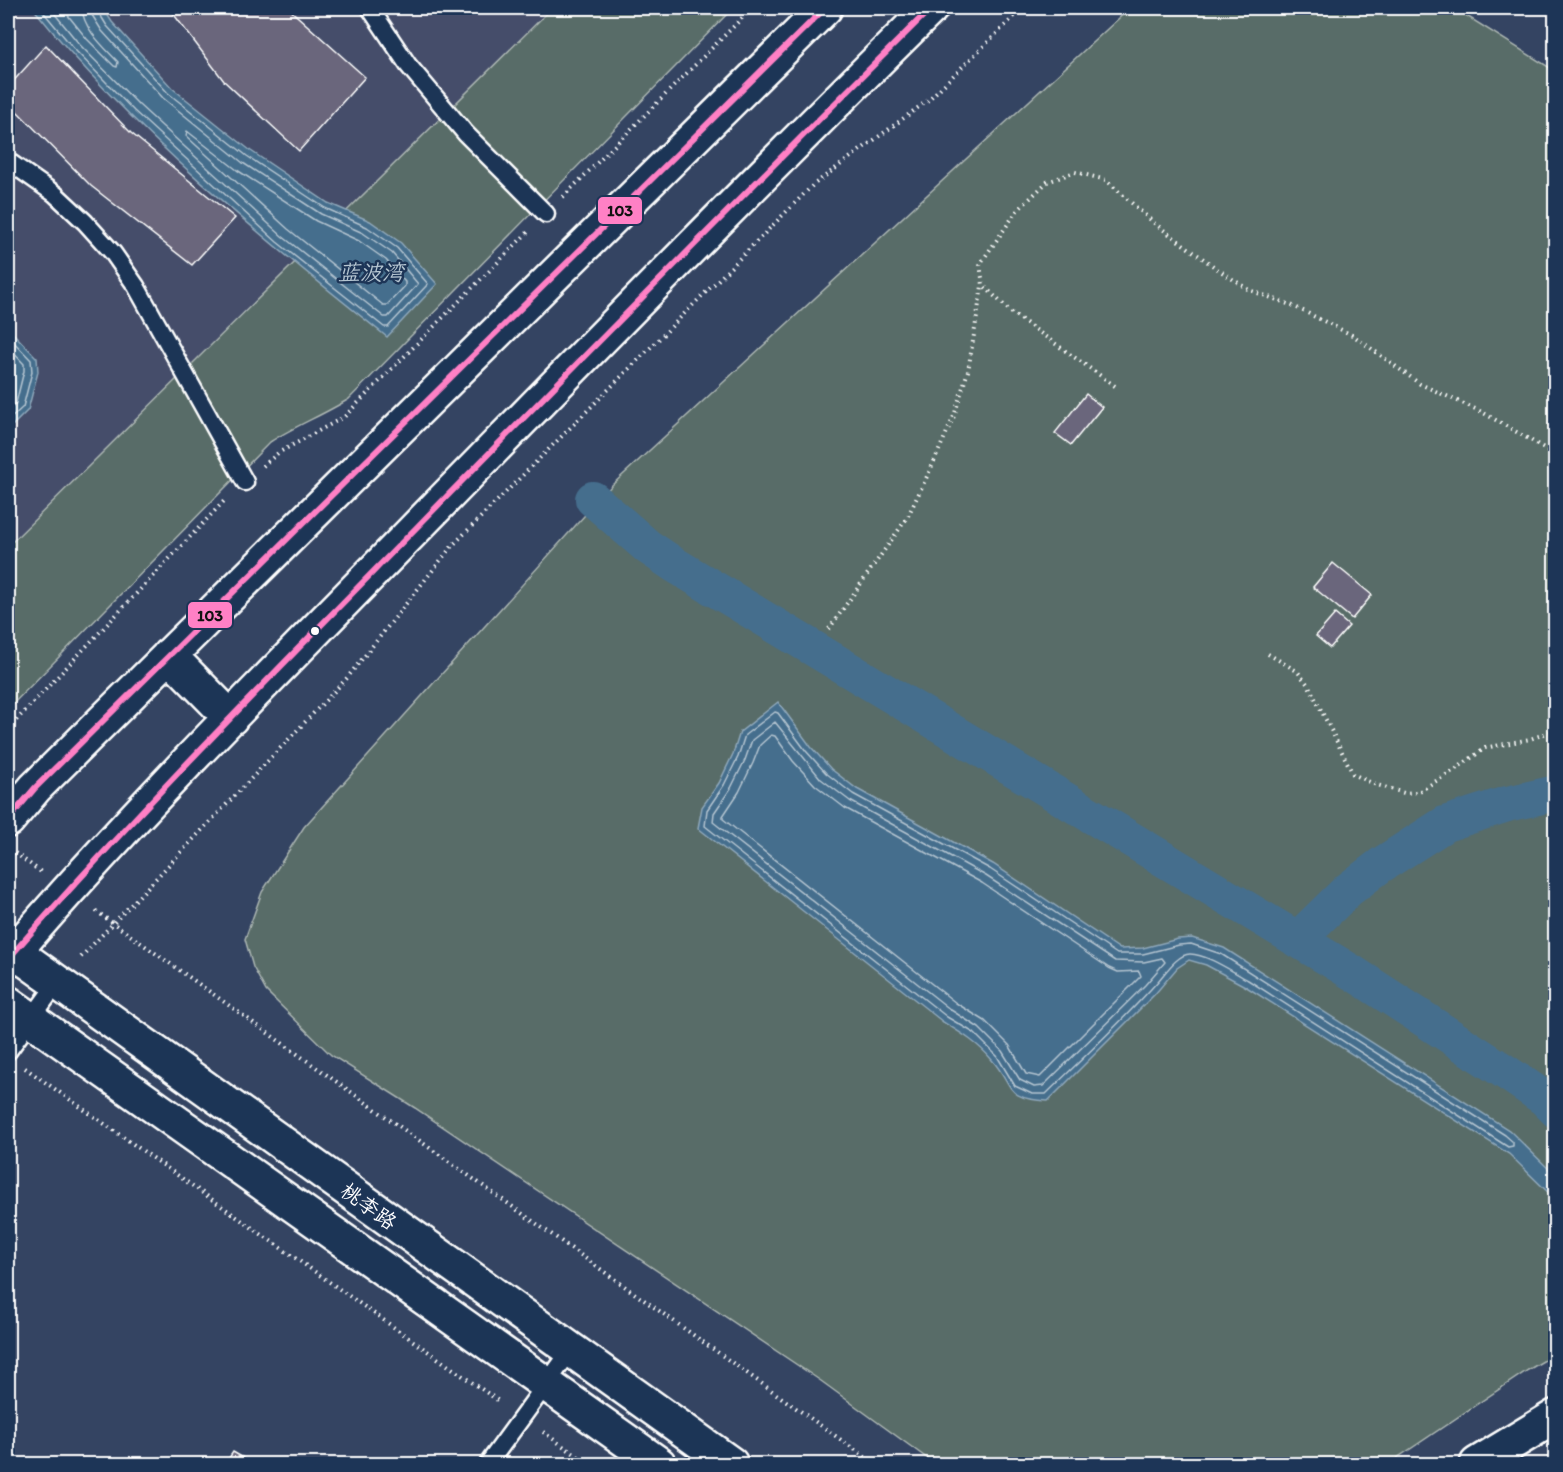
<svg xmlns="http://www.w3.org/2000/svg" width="1563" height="1472" viewBox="0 0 1563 1472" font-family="Itim,'LXGW WenKai TC',sans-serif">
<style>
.built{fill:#444e6a}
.green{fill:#586c67;stroke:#acb6b3;stroke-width:1.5}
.water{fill:#456e8d;stroke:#8fa8bb;stroke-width:1.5}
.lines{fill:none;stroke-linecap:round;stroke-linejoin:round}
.shore{stroke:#b5c5d1;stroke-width:1.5}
.canal{stroke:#456e8d;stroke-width:36}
.building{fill:#6b667b;stroke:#fff;stroke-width:1.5}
.service-casing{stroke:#fff;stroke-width:21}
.tertiary-casing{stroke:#fff;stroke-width:38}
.secondary-casing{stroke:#fff;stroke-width:38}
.path{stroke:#fff;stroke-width:4;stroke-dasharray:1.5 4.5;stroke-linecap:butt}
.service{stroke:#1d3557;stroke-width:16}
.tertiary{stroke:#1d3557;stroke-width:33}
.secondary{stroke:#1d3557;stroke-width:33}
.bus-1-casing{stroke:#1d3557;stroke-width:10}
.bus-1{stroke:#ff80c5;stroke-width:6}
.bus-dot{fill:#fff;stroke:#1d3557;stroke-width:2}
.labels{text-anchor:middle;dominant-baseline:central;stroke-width:5;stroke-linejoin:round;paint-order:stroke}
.street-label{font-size:21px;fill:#fff;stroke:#1d3557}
.water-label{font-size:22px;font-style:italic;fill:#b5c5d1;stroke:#1d3557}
.line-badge{stroke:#1d3557;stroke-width:2}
.pale-badge-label{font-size:16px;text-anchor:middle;font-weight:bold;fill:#111}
</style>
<rect width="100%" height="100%" fill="#344462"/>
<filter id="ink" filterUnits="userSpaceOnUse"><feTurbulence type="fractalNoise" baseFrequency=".0167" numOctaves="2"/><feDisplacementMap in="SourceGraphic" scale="12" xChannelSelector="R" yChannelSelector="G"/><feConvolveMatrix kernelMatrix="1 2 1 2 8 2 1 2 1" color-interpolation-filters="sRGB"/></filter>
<g filter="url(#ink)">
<path class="built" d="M8,8H552L8,546Z"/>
<path class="green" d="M552,8H733L349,399C323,415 295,426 270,442L8,709V546Z
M1130,8H1454L1555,71V1354L1528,1370L1388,1464H935L821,1381L415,1108L331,1055L266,991L253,967L245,939L262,892L304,827L612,485Z"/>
<path class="water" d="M33,8H103L112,22L172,88L251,151L328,203L370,221L401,243L437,284L387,337C261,237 134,133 33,8Z
M8,323L11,331L37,358L38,372L28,410L11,427H8Z
M778,702L811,747L831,769L857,789L993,864L1120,949L1143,948L1178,939L1192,938L1224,948L1509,1130L1555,1175V1199L1509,1154L1245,986L1206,965L1189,960L1177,968L1155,994L1048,1101C1003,1099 1015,1086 992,1060C978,1043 961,1033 943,1022L698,828L702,807L719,783L733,754L740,732Z"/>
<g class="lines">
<path class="shore" d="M40,8L75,50L134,111L277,242L384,327H388L428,284L397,248L367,227L325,208L247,156L168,93L107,26L99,13L98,8
M50,8L80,45L139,105L282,236L384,317H388L418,284L392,253L363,233L321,214L243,163L163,98L102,31L92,15L91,8
M62,8L87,39L114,66L117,67L118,62C104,47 83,29 82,8
M187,131L237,170L316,221L359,241L386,260L405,282V286L387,305H383L288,229L186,136Z
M8,336L31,360L32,372L23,407L8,421
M8,347L24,364V371L16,403L8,412
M775,712L778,713L806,751L826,773L853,794L990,869L1117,954H1143L1179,945L1191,944L1221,954L1505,1135L1513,1142V1146L1508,1147L1248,980C1233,972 1207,954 1190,954C1178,954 1166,972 1159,980C1124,1020 1084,1057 1046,1094H1032L1015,1086L997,1056L974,1033L947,1017L705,826L707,810L724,785L738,757L745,735Z
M775,722L821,779L850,801L986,876L1115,961L1144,962L1162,958L1165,962L1145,985L1043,1086L1034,1087L1020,1080L1002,1051L979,1028L951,1010L713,822L714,813L731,788L745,760L752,740Z
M771,735L775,736L793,761L815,785L845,808L982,883L1109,968L1118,972L1139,971L1141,976L1040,1077L1026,1074L1009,1045L985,1021L956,1003L723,819V816L739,792L753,763L760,745Z"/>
<path class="canal" d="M593,499L648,547L675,565L1353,973L1507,1073L1544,1098L1556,1110
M1297,940L1348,890L1381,865L1445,824L1507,804L1556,793"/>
</g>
<path class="building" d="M169,8H288L365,77L299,151L224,81Z
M46,45L131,133L235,218L192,265L91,186L8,102V87Z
M1086,394L1102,407L1071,445L1055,433Z
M1333,563L1372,595L1352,619L1313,587Z
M1335,614L1349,626L1330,648L1316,636Z
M233,1452L254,1464H225Z"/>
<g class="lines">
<defs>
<path id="service" d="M370,8L408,65L466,134L546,214
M8,161L55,194L85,222L113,253L136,286L245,482
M8,1051L57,983
M488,1464L571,1350"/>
<path id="tertiary" d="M1477,1464L1556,1416"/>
<path id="secondary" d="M169,655L231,718
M8,820L35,788L825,8
M8,947L731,1464
M8,959C135,811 274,673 411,533C583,357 755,181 931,8
M8,1003L659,1464"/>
</defs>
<use href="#service" class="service-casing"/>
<use href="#tertiary" class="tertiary-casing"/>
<use href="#secondary" class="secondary-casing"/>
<path class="path" d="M563,197L752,8
M1115,386L1012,313L983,285L980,264L1017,211L1047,182L1075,172L1106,180L1154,223L1216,268L1249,290L1291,305L1354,336L1420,384L1482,412L1556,455
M263,466L278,453L344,417L528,232
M829,629L907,518L933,464L954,416L968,371L982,286
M1268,654L1297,671L1309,686L1353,774L1374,784L1404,793L1418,792L1456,769L1485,748L1530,739L1556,730
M8,729L226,499
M15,853L41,872
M96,911L875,1464
M81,957L347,678L452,546L813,185L927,101L1023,8
M25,1068L500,1402
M543,1432L589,1464"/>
<use href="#service" class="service"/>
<use href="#tertiary" class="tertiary"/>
<use href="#secondary" class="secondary"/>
<defs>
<path id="bus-1" d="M8,820L35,788L825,8
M8,959C138,810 277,670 415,529C586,354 757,180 931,8"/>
</defs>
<use href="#bus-1" class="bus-1-casing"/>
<use href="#bus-1" class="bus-1"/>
</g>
</g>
<circle class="bus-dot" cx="315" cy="631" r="5"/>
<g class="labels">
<g class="street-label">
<text transform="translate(369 1206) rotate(36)">桃李路</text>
</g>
<g class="water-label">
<text x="371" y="272">蓝波湾</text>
</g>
</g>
<g class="line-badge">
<rect x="597" y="196" width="46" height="29" rx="6" fill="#ff80c5"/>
<rect x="187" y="601" width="46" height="28" rx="6" fill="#ff80c5"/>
</g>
<g class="pale-badge-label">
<text x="620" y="216">103</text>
<text x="210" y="621">103</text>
</g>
<rect width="1563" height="1472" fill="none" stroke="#1d3557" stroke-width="30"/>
<rect x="15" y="15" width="1533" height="1442" fill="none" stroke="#fff" stroke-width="2" filter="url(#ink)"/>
</svg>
